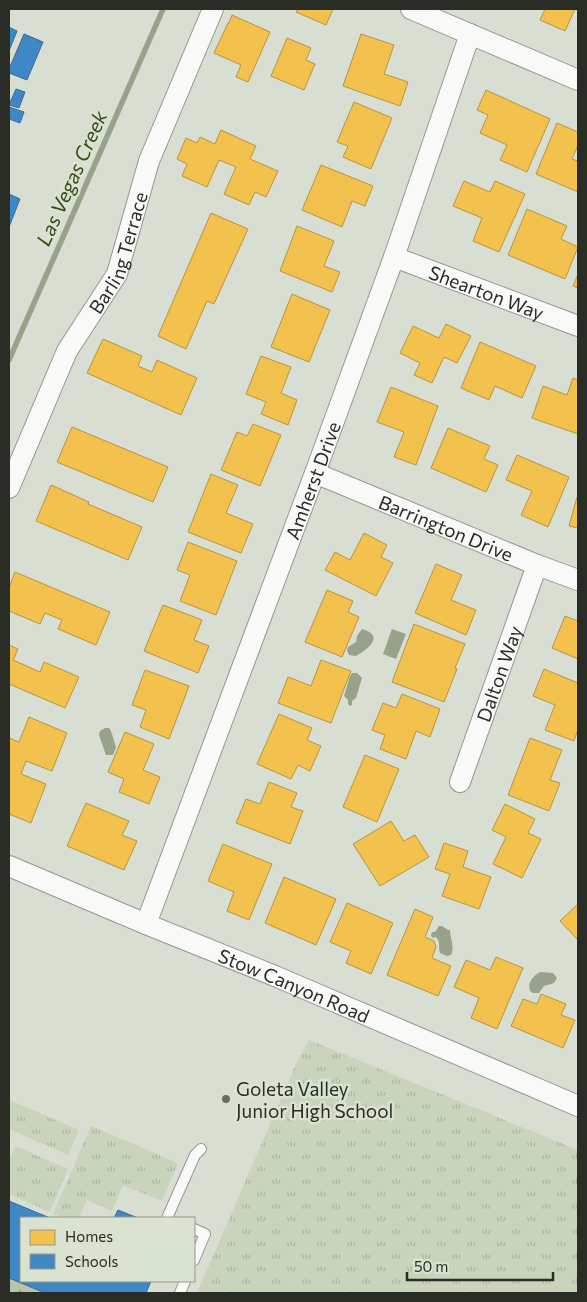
<svg xmlns="http://www.w3.org/2000/svg" width="587" height="1302" viewBox="0 0 587 1302" font-family="Commissioner,sans-serif">
<style>
.grass{fill:url(#grass-tufts)}
.forest{fill:url(#forest-firs)}
.water{fill:#96a28a}
.homes{fill:#f2c14e;stroke:#b69542}
.schools{fill:#3f88c5;stroke:#386d95}
.lines{fill:none;stroke-linecap:round;stroke-linejoin:round}
.stream{stroke:#96a28a;stroke-width:5.5}
.lane-casing{stroke:#93978f;stroke-width:12}
.street-casing{stroke:#93978f;stroke-width:22}
.lane{stroke:#f9faf8;stroke-width:10}
.street{stroke:#f9faf8;stroke-width:20}
.poi-dot{fill:#676b62;stroke:#d9e3cf;stroke-width:2}
.labels{text-anchor:middle;dominant-baseline:central;stroke-width:5;stroke-linejoin:round;paint-order:stroke}
.street-label{font-size:19px;fill:#292d25;stroke:#d9e3cf}
.poi-label{font-size:19px;fill:#292d25;stroke:#d9e3cf;text-anchor:start}
.water-label{font-size:20px;font-style:italic;fill:#364b19;stroke:#d9e3cf}
</style>
<defs>
<pattern id="grass-tufts" width="24" height="20" patternUnits="userSpaceOnUse" patternTransform="scale(1.25)"><rect width="24" height="20" fill="#c8d4bc"/><path d="M3 7l-1-3M5 7V3M7 7l1-3M15 17l-1-3M17 17v-4M19 17l1-3" fill="none" stroke="#acb6a1"/></pattern>
<pattern id="forest-firs" width="22" height="20" patternUnits="userSpaceOnUse" patternTransform="scale(1.25)"><rect width="22" height="20" fill="#b9c4ad"/><path d="M5 1l3.5 6h-7zM16 11l3.5 6h-7z" fill="#96a08d"/></pattern>
</defs>
<rect width="100%" height="100%" fill="#d9ded3"/>
<path class="grass" d="M309,1040L578,1150V1293H197L296,1064Z
M9,1100L79,1130L68,1155L9,1129Z
M91,1126L178,1163L162,1201L123,1185L112,1211L87,1200L79,1218H63L53,1214Z
M15,1146L68,1169L50,1212L9,1194V1161Z"/>
<path class="forest" d="M9,1254L21,1263V1281H55L56,1285L61,1287L60,1293H9Z"/>
<path class="water" d="M362,629C386,636 367,650 356,656L349,655L347,650L348,647L356,642L357,636Z
M392,629L406,634L396,659L383,654Z
M352,673H357L362,678L356,698L352,701V705L350,706L348,704V700L344,696L350,676Z
M105,728H109L111,731L116,747L113,755H106L99,735L100,731Z
M439,926H442L448,930H450C450,939 455,946 451,955L447,956L440,953C438,947 441,942 436,937L433,938L431,936L432,932H435Z
M540,972L553,973L557,978L554,983L544,986L539,993H533L530,991C527,983 533,976 540,972Z"/>
<path class="homes" d="M298,9H333L326,25L296,12Z
M545,9H575L565,31L540,20Z
M232,15L270,32L248,82L236,77L241,65L214,53L228,23H229Z
M361,34L394,45L384,74L408,82L400,106L343,86Z
M287,38L311,48L306,60L315,64L304,90L271,76Z
M486,90L550,119L527,172L500,160L507,145L480,133L488,115L477,110Z
M354,102L392,118L371,169L343,157L348,146L337,142Z
M557,123L578,132V145L572,159L578,161V192L536,174Z
M221,130L256,146L250,159L278,171L266,197L255,192L249,205L224,194L236,167L219,160L207,187L182,176L187,164L177,159L186,138L197,143L200,137L215,144Z
M321,165L373,186L365,206L352,201L342,227L302,210Z
M464,181L490,192L495,181L525,194L499,252L473,241L482,218L453,206Z
M527,209L567,226L561,239L578,247L565,279L508,255Z
M211,213L248,229L214,304L207,301L186,349L158,336Z
M297,226L334,241L324,266L340,272L332,292L280,271Z
M578,274V288L573,286Z
M292,294L330,310L309,362L271,347Z
M446,324L471,336L457,363L444,357L432,383L414,375L420,363L400,353L413,326L439,338Z
M103,339L142,356L138,366L152,372L157,360L197,378L181,415L87,373Z
M480,342L536,366L522,398L495,386L489,400L461,388Z
M261,356L291,367L281,393L297,400L288,425L261,414L266,402L246,394Z
M573,378L578,380V434L532,418L543,386L567,395Z
M391,387L438,406L416,465L394,457L404,432L377,422Z
M253,424L281,435L260,486L221,470L237,432L247,436Z
M72,427L168,467L153,502L57,462Z
M448,428L490,446L484,459L498,465L486,492L431,468Z
M517,455L569,477L548,527L521,515L532,491L506,480Z
M211,474L238,485L226,513L253,524L241,553L188,532Z
M51,485L89,502L88,504L142,527L128,560L36,521Z
M577,497H578V528L569,526Z
M364,533L387,545L381,557L393,563L376,596L325,570L335,552L350,560Z
M188,542L237,561L216,615L180,601L190,575L177,570Z
M436,564L462,575L451,600L476,610L466,635L415,613Z
M15,572L110,612L96,645L58,629L62,620L45,613L40,624L9,611V588Z
M327,590L353,601L348,612L359,617L342,657L305,642Z
M163,605L202,620L194,640L209,646L198,673L144,651Z
M565,616L578,621V659L552,648Z
M414,624L465,644L455,668L457,669L444,702L392,682Z
M9,645L18,649L13,660L40,672L44,662L79,677L65,708L9,684Z
M321,660L351,671L331,723L278,703L288,677L311,686Z
M544,669L578,683V729L574,741L545,730L555,705L533,696Z
M145,670L189,686L169,739L140,727L146,710L132,705Z
M402,694L440,709L430,737L416,731L406,759L380,749L385,735L372,730L383,703L396,708Z
M279,714L312,728L307,740L321,746L310,771L298,765L291,779L257,764Z
M29,717L67,733L52,771L26,761L21,774L46,784L31,823L9,814V738L19,742Z
M125,732L154,744L143,770L160,777L149,804L119,792L124,779L108,772Z
M530,738L562,750L550,780L560,783L549,811L508,795Z
M365,755L399,769L377,822L343,807Z
M269,782L297,793L291,807L303,811L290,844L236,823L246,799L260,804Z
M86,803L129,821L122,835L137,841L124,870L67,846Z
M505,804L535,819L528,833L541,839L522,878L493,864L506,837L492,830Z
M391,821L404,841L415,835L429,857L380,886L353,844Z
M444,843L468,851L463,867L491,877L479,909L442,896L450,874L435,869Z
M223,844L272,864L249,920L227,911L234,892L208,881Z
M284,877L336,899L316,945L265,923Z
M347,903L393,923L371,974L346,963L351,951L330,942Z
M578,904V940L560,921Z
M415,909L433,917L425,937L434,941L436,947L432,958L451,966L438,996L387,975Z
M496,957L523,968L497,1029L471,1018L479,998L454,987L466,960L490,970Z
M541,994L566,1004L561,1015L575,1020L563,1048L511,1026L523,999L537,1004Z"/>
<path class="schools" d="M9,27L17,31L9,51Z
M24,34L43,42L27,80L9,73V69Z
M16,89L25,92L19,108L9,105Z
M9,107L24,112L20,123L9,119Z
M9,194L20,199L9,227Z
M9,1201L50,1218H21V1281H151L146,1293H45L9,1278Z
M118,1210L138,1218H114Z"/>
<g class="lines">
<path class="stream" d="M9,360L163,9"/>
<defs>
<path id="lane" d="M168,1218H167L195,1155L201,1149
M194,1229L205,1234L194,1260
M180,1293L185,1281"/>
<g id="street">
<path d="M411,9L578,80"/>
<path id="s1" d="M394,257L578,326"/>
<path id="s2" d="M315,473L537,565L578,580"/>
<path id="s3" d="M9,488L67,351L117,274L149,161L213,9"/>
<path id="s4" d="M460,782L537,565"/>
<path id="s5" d="M9,866L146,924L275,976L578,1106"/>
<path id="s6" d="M146,924L315,473L394,257L470,34"/>
</g>
</defs>
<use href="#lane" class="lane-casing"/>
<use href="#street" class="street-casing"/>
<use href="#lane" class="lane"/>
<use href="#street" class="street"/>
</g>
<circle class="poi-dot" cx="226" cy="1099" r="5"/>
<g class="labels">
<g class="street-label">
<text stroke="none"><textPath href="#s3" startOffset="261">Barling Terrace</textPath></text>
<text stroke="none"><textPath href="#s1" startOffset="99">Shearton Way</textPath></text>
<text stroke="none"><textPath href="#s6" startOffset="474">Amherst Drive</textPath></text>
<text stroke="none"><textPath href="#s2" startOffset="142">Barrington Drive</textPath></text>
<text stroke="none"><textPath href="#s4" startOffset="115">Dalton Way</textPath></text>
<text stroke="none"><textPath href="#s5" startOffset="309">Stow Canyon Road</textPath></text>
</g>
<g class="poi-label">
<text x="236" y="1088">Goleta Valley<tspan x="236" dy="22">Junior High School</tspan></text>
</g>
<g class="water-label">
<text transform="translate(71 178) rotate(-66)">Las Vegas Creek</text>
</g>
</g>
<rect width="587" height="1302" fill="none" stroke="#292d25" stroke-width="20"/>
<rect x="20" y="1217" width="175" height="65" fill="#d9e3cf" stroke="#939a8b"/>
<rect x="30" y="1230" width="25" height="15" fill="#f2c14e" stroke="#939a8b"/>
<text x="65" y="1242" font-size="15" fill="#292d25">Homes</text>
<rect x="30" y="1254" width="25" height="15" fill="#3f88c5" stroke="#939a8b"/>
<text x="65" y="1267" font-size="15" fill="#292d25">Schools</text>
<path d="M407 1272v8h146v-8" fill="none" stroke="#292d25" stroke-width="2.5"/>
<text x="414" y="1272" font-size="15" fill="#292d25" stroke="#d9e3cf" stroke-width="4" paint-order="stroke">50 m</text>
</svg>
